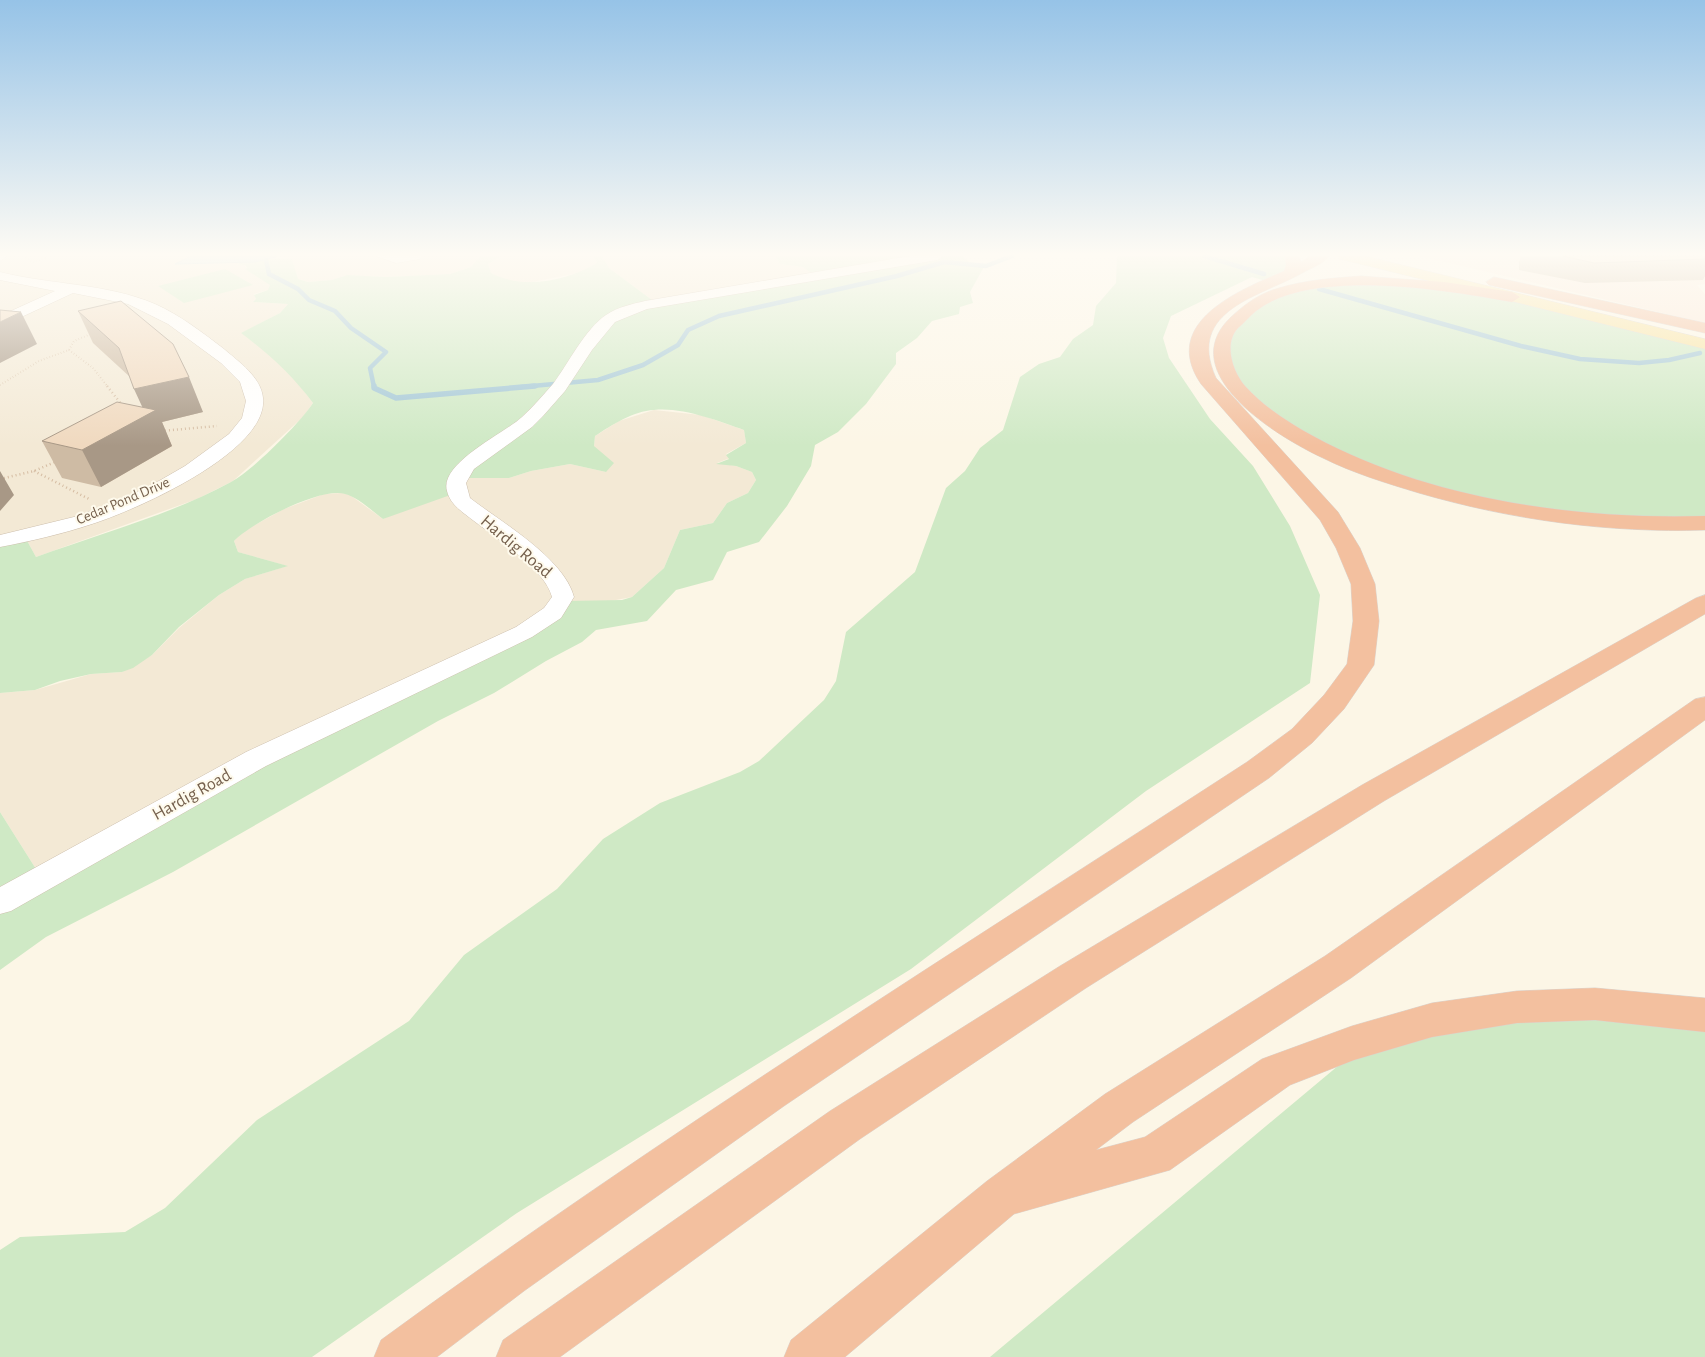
<svg xmlns="http://www.w3.org/2000/svg" width="1705" height="1357" viewBox="0 0 1705 1357" font-family="'Alegreya Sans',sans-serif">
<style>
.residential{fill:#f3e9d5}
.commercial{fill:#fbe9da}
.green{fill:#cfe9c5}
.water{fill:#bbd9e5;stroke:#a2c7d6}
.lines{fill:none;stroke-linecap:round;stroke-linejoin:round}
.stream-far1{stroke:#a2c7d6;stroke-width:4.5}
.stream{stroke:#a2c7d6;stroke-width:5.5}
.minor-casing{stroke:#cdbfad;stroke-width:1}
.major-casing{stroke:#dbd5d0;stroke-width:1}
.highway-casing{stroke:#dbd5d0;stroke-width:1}
.path-far1{stroke:#d5bca2;stroke-width:2;stroke-dasharray:0.5 2.5;stroke-linecap:butt}
.path{stroke:#d5bca2;stroke-width:2.5;stroke-dasharray:1 3;stroke-linecap:butt}
.minor{fill:#fff;fill-rule:evenodd}
.major{fill:#f8e3a1;fill-rule:evenodd}
.highway{fill:#f3c09f;fill-rule:evenodd}
.wall{fill:#cebba4}
.shaded-wall{fill:#a89886}
.building{fill:#f0d9bf;stroke:#a89886}
.labels{text-anchor:middle;dominant-baseline:central;stroke-width:4;stroke-linejoin:round;paint-order:stroke}
.far-street-label{font-size:15px;fill:#745f4c;stroke:#fefaec}
.street-label{font-size:18px;fill:#745f4c;stroke:#fefaec}
</style>
<rect width="100%" height="100%" fill="#fcf6e6"/>
<path class="residential" d="M0,256H191L176,264L241,262L237,264L245,265L246,269L271,285L268,290L254,294L256,299L254,302L288,304L280,313L242,333L276,360L295,379L313,403L303,417L233,481L197,499L36,557L25,537L0,541Z
M276,256H480L471,267L450,274L386,277L347,275L332,280L308,282L298,279L292,259Z
M502,256H593L597,263L583,272L527,283L504,280L491,273L488,264Z
M602,256H775L780,264L803,267L818,277L656,303L609,268Z
M654,410L701,415L744,430L746,443L726,454L730,458L717,463L736,466L752,472L756,480L748,493L727,503L713,523L680,530L664,568L632,597L557,611L41,877L0,812V693L35,690L91,674L122,672L152,655L179,628L219,595L245,579L287,566L238,552L234,541L242,532L284,509L324,494L342,493L350,495L383,519L463,478H509L531,471L570,464L606,472L594,446L595,436L619,421Z"/>
<path class="commercial" d="M1419,256H1694L1705,265V284L1697,285L1705,294V323Z"/>
<path class="green" d="M480,256H502L488,264L491,273C523,290 567,281 597,263L593,256H602L609,268L656,303L817,277L803,267L780,264L775,256H963L970,263L985,265L970,292L973,303L960,307L959,314L932,321L917,338L896,353V364L866,404L838,432L815,445L811,466L787,506L759,542L727,552L713,580L676,590L647,621L596,630L582,642L546,661L494,693L438,721L173,872L46,937L0,970V812L41,877L536,626L566,601L622,600L632,597L664,568L680,530L713,523L727,503L748,493L756,480L752,472L736,466L716,464L729,459L726,455L746,443L744,430C718,421 683,407 654,410C633,411 612,425 595,436L594,446L614,463L606,472L570,464L531,471L509,478H463L456,493L383,519C372,511 358,497 345,494C320,487 251,523 234,541L238,552L288,566L245,579L219,595L179,627L152,655L133,668L122,672L91,674L60,681L35,690L0,693V541L25,537L36,557C99,534 173,514 231,482C253,470 299,424 313,403C292,375 269,354 241,333L280,313L288,304L253,302L256,299L254,295L268,290L270,285L245,269L247,268L245,265L236,264C249,260 279,258 292,259L298,279L308,282L332,280L347,275L386,277L450,274L471,267Z
M1117,256H1293L1294,267L1266,281L1252,277L1171,316L1163,338L1169,358L1210,419L1253,466L1290,526L1320,595L1310,683L1146,791L911,969L517,1213L312,1357H0V1250L20,1237L125,1232L165,1208L257,1120L409,1021L464,955L557,889L603,839L660,803L740,772L759,761L824,700L836,681L846,632L915,572L946,488L965,471L980,448L1003,430L1020,377L1039,364L1060,357L1073,339L1093,325L1096,306L1116,283Z
M225,269L253,285L184,303L158,286Z
M1348,283L1438,284L1705,344V523L1503,508L1361,466L1244,396L1222,346L1232,325L1271,299L1317,286Z
M1705,1014V1357H990L1351,1055L1438,1017Z"/>
<path class="water" d="M191,256H276V257L255,262L175,264Z"/>
<g class="lines">
<path class="stream-far1" d="M1204,256L1264,274
M266,260L269,274L298,289L309,300L335,311L351,328L386,352L370,368L374,387
M1319,289L1521,346L1580,359L1639,363L1669,360L1700,353
M521,387L598,380L643,365L678,345L688,330L719,316L897,276L944,262L986,266L1012,256"/>
<path class="stream" d="M374,386V388L396,398L535,386"/>
<defs>
<path id="minor" d="M0,256H7L0,261Z
M376,256H421L420,259L396,263Z
M910,256H943L937,260L647,309L615,322L592,350L565,391L543,416L532,427L474,469L466,483L470,498C501,522 564,558 574,597L561,618L532,637L266,766L11,911L0,914V887L246,752L516,627L544,608L552,597C545,569 497,539 474,521C464,513 450,505 447,491C439,463 505,433 522,417C533,407 543,395 553,384C568,364 585,329 606,315C618,307 632,304 645,301Z
M0,272C51,285 106,283 155,304C180,315 203,333 224,349C239,362 261,377 263,398C269,452 133,511 92,524C62,534 31,541 0,547V535L78,516L133,494L159,481L185,466L229,434L242,418L246,401L240,382L221,363L168,324L128,304L73,293L0,327V316L55,291L0,280Z"/>
<path id="major" d="M1338,256H1365L1705,339V349L1340,259Z"/>
<path id="highway" d="M1285,256H1299L1301,262L1310,256H1329C1324,263 1314,267 1306,271C1261,297 1185,309 1216,378L1338,512L1360,548L1375,584L1379,621L1374,665L1344,709L1312,743L1269,778L784,1106L524,1291L437,1357H374L381,1340C661,1135 956,951 1247,762L1292,729L1324,695L1347,664L1353,621L1351,584L1336,548L1320,520L1201,384C1159,322 1240,290 1284,271L1286,266Z
M1361,276L1444,282L1512,292L1520,297L1512,302C1446,290 1312,267 1256,311C1250,316 1244,323 1238,328C1223,344 1233,372 1245,386C1264,407 1289,423 1313,436C1428,499 1575,520 1705,516V530C1608,533 1512,520 1419,493C1386,483 1353,473 1323,458C1278,437 1172,373 1231,317C1245,304 1260,293 1279,288C1305,280 1333,278 1361,276Z
M1494,277L1705,323V333L1489,285L1486,282Z
M1705,595V614L1384,801L1086,988L860,1139L560,1357H496L503,1340L830,1111L1060,966L1362,785L1696,598Z
M1705,697V720L1351,978L1133,1122L1096,1150L1145,1137L1262,1059L1352,1026L1432,1003L1517,991L1595,988L1705,998V1032L1595,1020L1517,1023L1432,1037L1354,1060L1290,1085L1170,1170L1014,1214L845,1357H784L791,1340L987,1181L1105,1094L1325,956L1695,699Z"/>
</defs>
<use href="#minor" class="minor-casing"/>
<use href="#major" class="major-casing"/>
<use href="#highway" class="highway-casing"/>
<path class="path-far1" d="M23,256L34,262L45,258L39,256
M69,350L93,368L108,387
M0,385L39,361L69,350L74,341L93,333"/>
<path class="path" d="M107,386L122,405
M161,431L217,426
M34,471L89,499
M0,479L34,471L55,462"/>
<use href="#minor" class="minor"/>
<use href="#major" class="major"/>
<use href="#highway" class="highway"/>
</g>
<path class="wall" d="M1521,256H1705V276L1703,280L1585,283L1519,270V262Z
M78,311L203,412L162,422L172,446L101,487L62,478L42,441L143,407L130,377L93,343Z"/>
<path class="shaded-wall" d="M21,312L37,344L0,363V322Z
M189,377L203,412L162,422L172,446L101,487L82,450L146,415L134,389Z
M0,471L14,495L0,511Z"/>
<path class="building" d="M1563,256H1705V259L1594,263Z
M121,301L173,344L189,377L134,389L119,348L78,311Z
M0,310L21,312L0,322Z
M117,402L156,410L82,450L42,441Z"/>
<linearGradient id="sky" x2="0" y2="1"><stop stop-color="#96c3e7"/><stop offset="0.57" stop-color="#fefbf4"/><stop offset="1" stop-color="#fefbf4" stop-opacity="0"/></linearGradient>
<rect width="1705" height="446" fill="url(#sky)"/>
<g class="labels">
<g class="far-street-label">
<text transform="translate(123 501) rotate(-23)">Cedar Pond Drive</text>
</g>
<g class="street-label">
<text transform="translate(516 547) rotate(40)">Hardig Road</text>
<text transform="translate(192 795) rotate(-29)">Hardig Road</text>
</g>
</g>
</svg>
